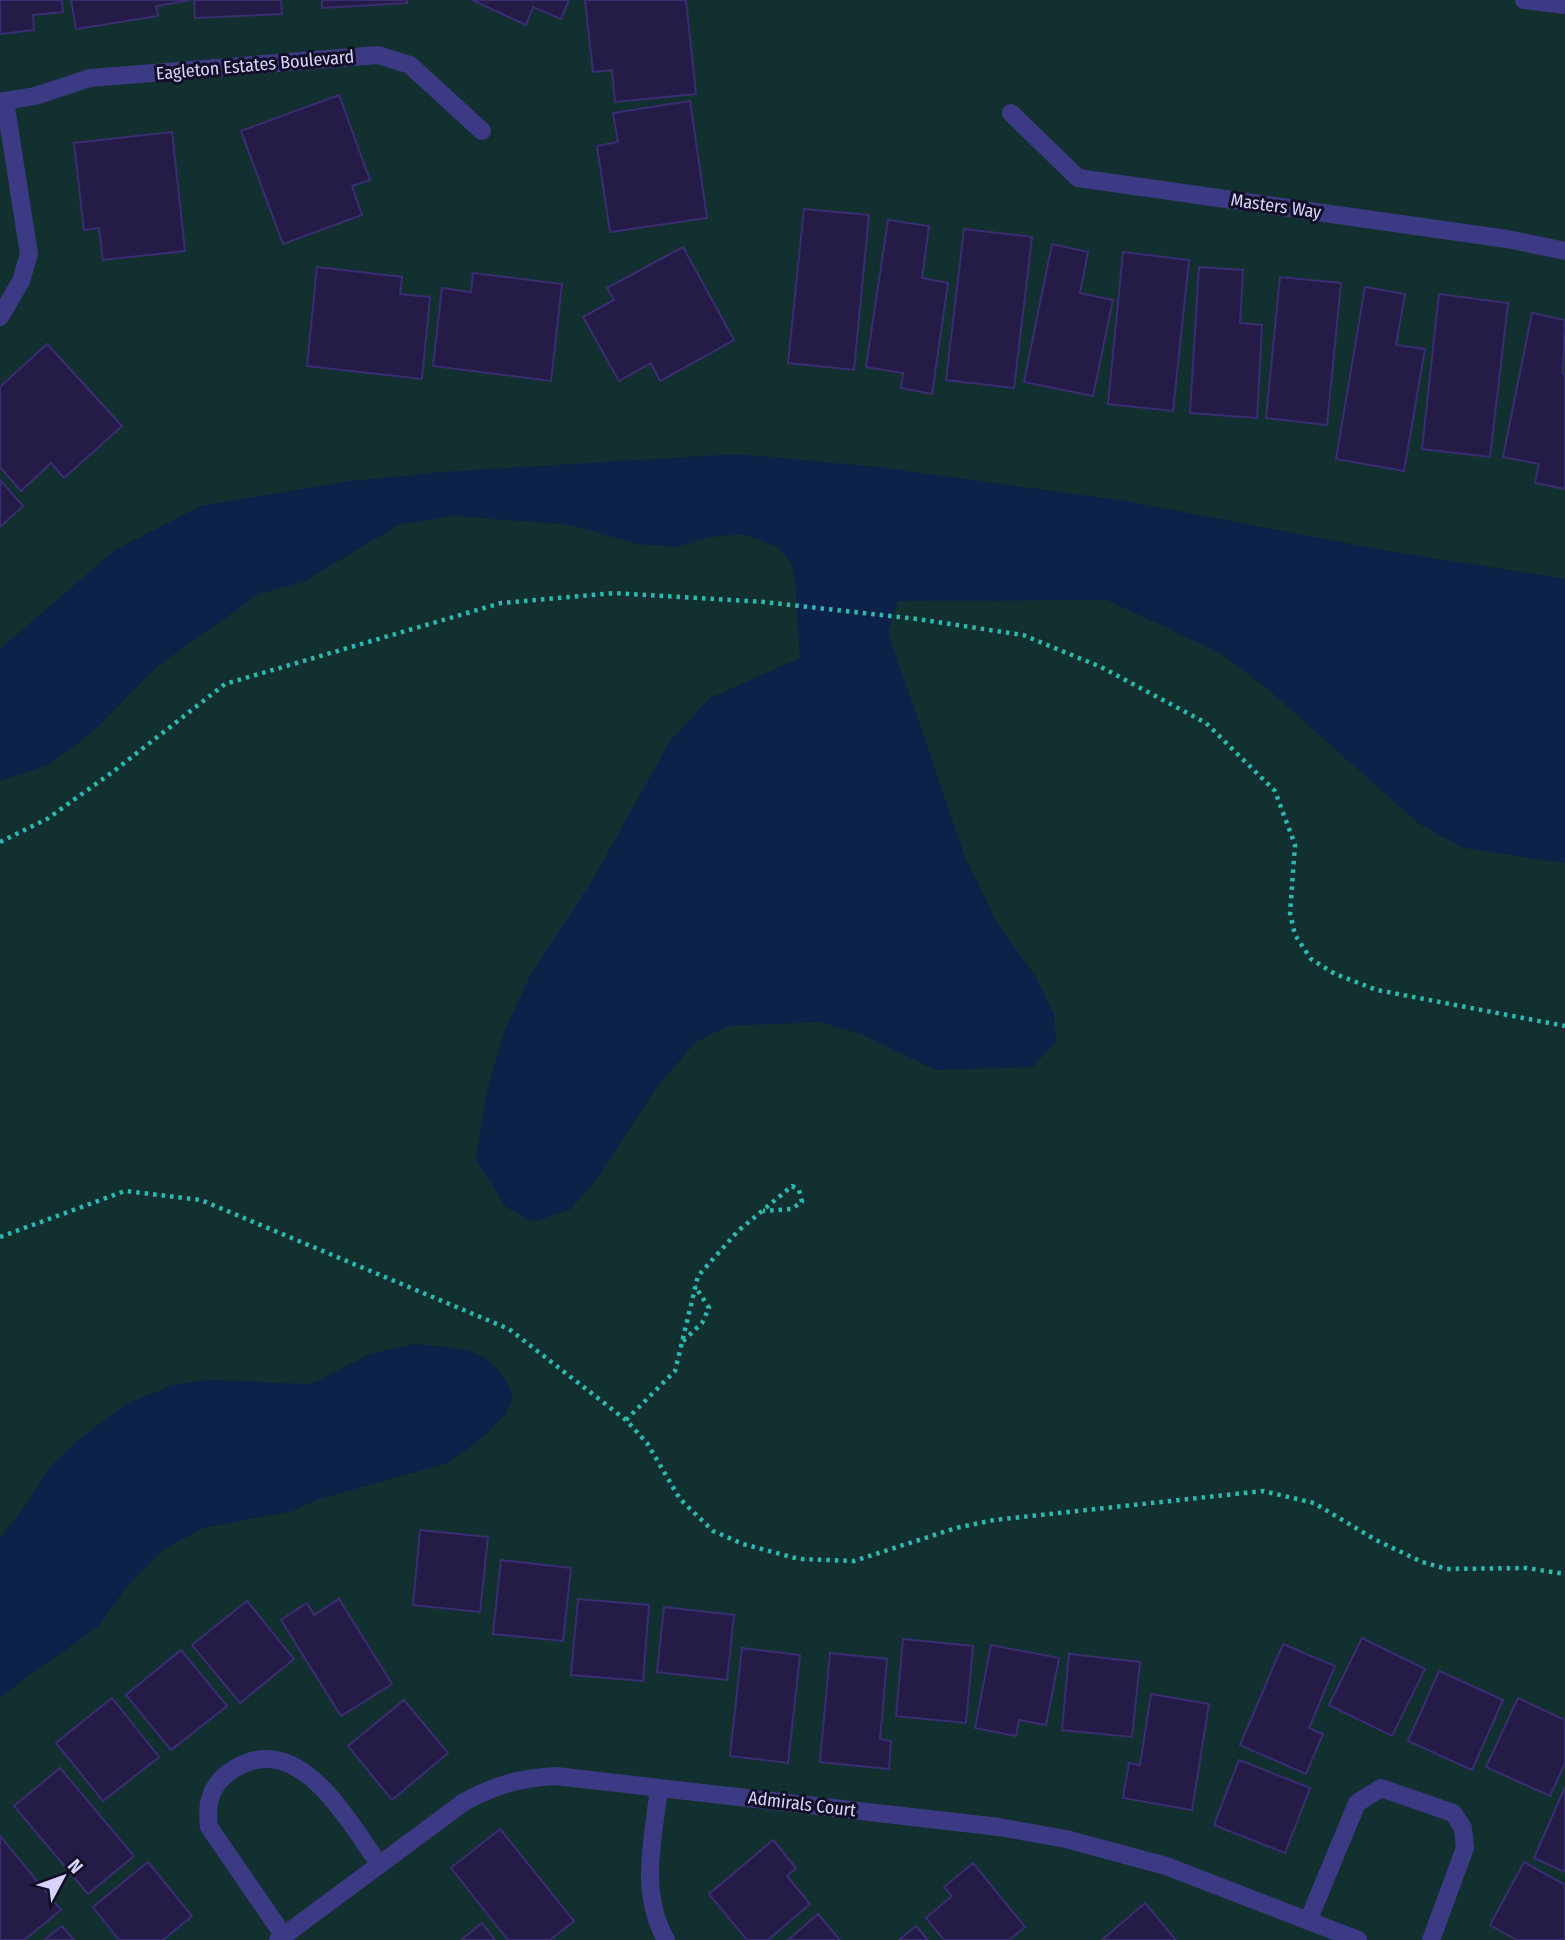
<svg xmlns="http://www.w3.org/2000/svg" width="1565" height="1940" viewBox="0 0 1565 1940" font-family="'Fira Sans Condensed',sans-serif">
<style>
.green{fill:#12302f}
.water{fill:#0c2248}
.building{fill:#241b47;stroke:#3b2d73;stroke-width:2}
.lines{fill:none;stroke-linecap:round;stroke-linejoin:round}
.path{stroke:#2fb8b0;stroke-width:4.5;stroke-dasharray:3.5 5;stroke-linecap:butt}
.service{stroke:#3d3a85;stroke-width:18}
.minor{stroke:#3d3a85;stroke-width:18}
.labels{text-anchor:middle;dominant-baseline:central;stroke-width:6;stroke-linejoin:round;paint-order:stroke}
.street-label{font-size:18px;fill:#d9d4ff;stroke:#130f26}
</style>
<rect width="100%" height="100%" fill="#130f26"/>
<path class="green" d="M0,0H1565V1940H0Z"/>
<path class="water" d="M737,454L878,467L1126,501L1377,549L1565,579V863L1464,848L1419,824L1269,690L1220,653L1107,600L898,601L888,632L965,857L997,922L1035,976L1054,1014L1056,1041L1033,1067L935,1070L861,1034L820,1022L729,1026L697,1041L655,1089L601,1174L571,1209L533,1222L506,1207L476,1160L487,1090L505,1029L532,972L593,879L670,741L710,698L800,658L795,581L791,564L778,547L743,534L711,537L676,547L638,544L571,525L455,516L400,524L305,581L259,594L159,665L93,732L48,765L0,781V649L115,550L201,506L351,481L444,472Z
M414,1344C461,1349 497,1346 513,1398L505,1415L487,1434L448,1463L319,1499L293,1511L203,1528L163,1550L126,1587L100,1625L0,1697V1538L29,1500L47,1470L77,1441L126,1404L173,1385L208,1380L311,1384L370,1354Z"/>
<path class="building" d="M0,0H62L63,12L33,15L34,30L0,34Z
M71,0H191L156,6L158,16L76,29Z
M194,0H281L282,14L195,18Z
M322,0H407V3L322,8Z
M472,0H569L561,19L533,7L526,25Z
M585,0H686L696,94L615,102L612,70L593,72Z
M339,95L370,180L352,186L362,215L283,244L241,131Z
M690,101L707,218L610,232L597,146L618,142L613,113Z
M172,132L185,251L103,260L99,228L84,230L74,143Z
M804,209L869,215L854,370L788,363Z
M888,220L929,226L922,278L948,283L932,394L901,388L903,373L866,367Z
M964,229L1032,237L1014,388L946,380Z
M1052,244L1088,252L1080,293L1113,300L1093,396L1024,382Z
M683,247L734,340L660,381L651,363L619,381L583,317L614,300L607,288Z
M1123,252L1189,260L1173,411L1108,404Z
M317,267L402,277L400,294L430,297L422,379L307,366Z
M1199,267L1243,270L1240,323L1262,325L1257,418L1190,413Z
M473,273L562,284L551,381L433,366L442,288L471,292Z
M1280,277L1341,283L1327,425L1266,418Z
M1365,287L1405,294L1396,345L1425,349L1404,471L1336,459Z
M1439,294L1508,303L1490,457L1422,449Z
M1532,313L1565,320L1563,374H1565V489L1535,483L1539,464L1503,457Z
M47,344L122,426L64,478L51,463L21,491L0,467V387Z
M0,480L23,506L0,527Z
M420,1530L488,1537L480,1612L413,1605Z
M501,1560L571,1568L563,1641L493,1634Z
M339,1599L392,1684L341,1716L281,1620L307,1603L314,1615Z
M578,1599L649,1605L643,1681L571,1675Z
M247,1601L294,1659L240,1703L192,1645Z
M664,1607L734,1615L727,1680L657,1672Z
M1362,1638L1425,1669L1392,1736L1329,1705Z
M903,1639L973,1646L966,1723L896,1716Z
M1283,1644L1335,1666L1309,1728L1323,1734L1306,1774L1240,1745Z
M991,1645L1059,1658L1046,1725L1019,1720L1016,1736L975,1728Z
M742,1648L800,1655L788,1763L730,1756Z
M181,1650L227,1706L171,1750L126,1695Z
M830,1653L887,1659L880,1739L891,1741L889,1769L820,1762Z
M1069,1654L1140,1662L1132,1737L1062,1730Z
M1439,1671L1503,1700L1472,1770L1408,1741Z
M1151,1694L1209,1704L1192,1810L1123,1798L1129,1763L1140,1765Z
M112,1698L159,1757L103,1801L56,1743Z
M1518,1698L1565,1720V1763L1550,1796L1486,1767Z
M404,1700L448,1753L392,1800L348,1746Z
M1239,1760L1310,1788L1285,1853L1214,1825Z
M60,1768L134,1856L88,1894L14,1806Z
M1565,1787V1872L1534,1858Z
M500,1829L574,1921L550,1940H508L451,1868Z
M0,1836L61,1910L24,1940H0Z
M773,1840L796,1868L787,1876L810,1904L768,1940H747L709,1894Z
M148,1862L192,1916L163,1940H119L93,1907Z
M1524,1862L1565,1885V1940H1517L1490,1925Z
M973,1863L1025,1927L1009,1940H944L926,1918L952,1896L944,1887Z
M1145,1903L1176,1940H1102Z
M818,1914L840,1940H788Z
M482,1923L495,1940H461Z
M62,1926L74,1940H44Z
M916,1926L928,1940H899Z"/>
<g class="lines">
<path class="path" d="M0,842L47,819L114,771L225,684L501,603L614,593L764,602L917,619L1023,635L1101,667L1206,723L1275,791L1295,845L1290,913L1295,935L1311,959L1335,974L1377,990L1565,1026
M0,1237L125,1191L201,1200L509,1329L626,1420L647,1443L680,1499L713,1531L743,1544L799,1559L854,1561L956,1528L994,1520L1263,1491L1314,1503L1376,1540L1422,1562L1447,1569L1527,1568L1565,1574
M683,1341L702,1323L709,1308L695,1286
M626,1420L675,1371L698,1276L738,1231L792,1186L799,1190L802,1202L791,1209L763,1211"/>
<path class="service" d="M1308,1921L1357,1803L1381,1788L1453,1813L1463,1828L1465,1848L1431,1940
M284,1936L209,1827C206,1804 210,1785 231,1771C298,1726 346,1819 380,1865"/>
<path class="minor" d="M1524,0L1565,5
M0,102L35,96L90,78L378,55L410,65L482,131
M1011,113L1078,178L1507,239L1565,251
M0,317L21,281L29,254L5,101
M659,1788C653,1841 639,1891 666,1940
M278,1940L464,1802C495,1785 520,1778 556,1776L999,1827L1066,1839L1166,1866L1358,1940"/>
</g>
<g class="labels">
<g class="street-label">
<text transform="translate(255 65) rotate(-5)">Eagleton Estates Boulevard</text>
<text transform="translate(1276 206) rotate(8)">Masters Way</text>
<text transform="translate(802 1804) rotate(7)">Admirals Court</text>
</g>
</g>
<g transform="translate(63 1877) rotate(49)" stroke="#130f26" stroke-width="5" paint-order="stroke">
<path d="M0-5L12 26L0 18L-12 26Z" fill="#d9d4ff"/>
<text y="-10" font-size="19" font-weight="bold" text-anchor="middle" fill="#d9d4ff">N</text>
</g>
</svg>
